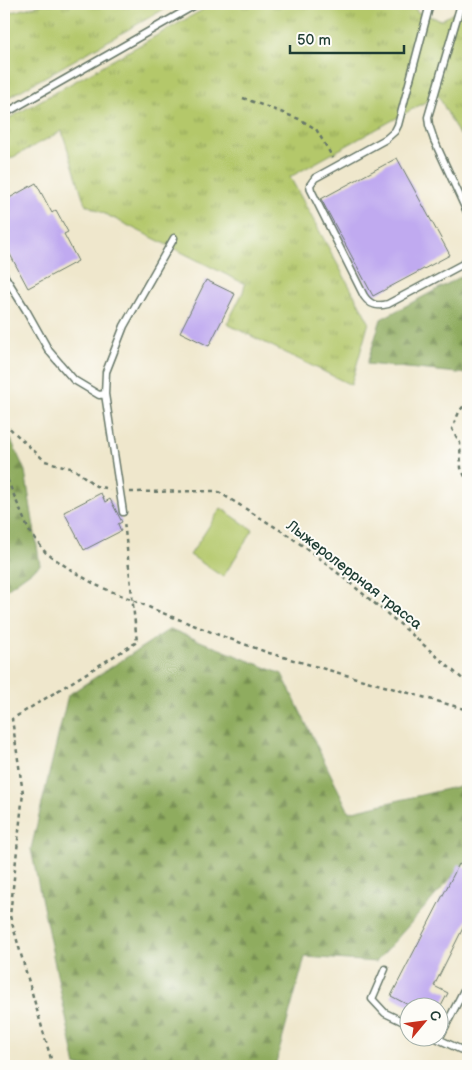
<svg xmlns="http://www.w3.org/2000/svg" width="472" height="1070" viewBox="0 0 472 1070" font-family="'Balsamiq Sans',sans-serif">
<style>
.forest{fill:url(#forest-firs);stroke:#57744a}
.park{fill:url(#park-tufts);stroke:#6a8250}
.garden{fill:#b4c86b;stroke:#6a8250}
.building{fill:#c0aaf0}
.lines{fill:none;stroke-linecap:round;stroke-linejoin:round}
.service-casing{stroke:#687869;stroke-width:9}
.path{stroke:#687869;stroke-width:2.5;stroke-dasharray:4 4;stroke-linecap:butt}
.service{stroke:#fff;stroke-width:6}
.labels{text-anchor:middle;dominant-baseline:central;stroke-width:4;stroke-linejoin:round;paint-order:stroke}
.street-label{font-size:15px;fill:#1f3d34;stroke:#fdfcf7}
</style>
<defs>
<pattern id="forest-firs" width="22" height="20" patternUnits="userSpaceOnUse" patternTransform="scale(1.25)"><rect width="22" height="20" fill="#8fac5f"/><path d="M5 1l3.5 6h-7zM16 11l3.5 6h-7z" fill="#748d4f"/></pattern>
<pattern id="park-tufts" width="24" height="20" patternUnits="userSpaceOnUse" patternTransform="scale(1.25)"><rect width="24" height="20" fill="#b4c86b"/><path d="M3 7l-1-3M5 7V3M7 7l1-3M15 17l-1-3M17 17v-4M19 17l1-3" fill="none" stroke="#92a459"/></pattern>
</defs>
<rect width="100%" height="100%" fill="#fdfcf7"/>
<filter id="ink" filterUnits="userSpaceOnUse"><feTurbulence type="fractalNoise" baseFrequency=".02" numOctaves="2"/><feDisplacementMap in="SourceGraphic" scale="10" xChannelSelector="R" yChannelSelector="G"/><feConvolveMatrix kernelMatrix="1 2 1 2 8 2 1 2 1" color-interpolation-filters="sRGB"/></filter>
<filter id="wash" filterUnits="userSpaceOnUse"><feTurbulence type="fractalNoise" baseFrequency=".0096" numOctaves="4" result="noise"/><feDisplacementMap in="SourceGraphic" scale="20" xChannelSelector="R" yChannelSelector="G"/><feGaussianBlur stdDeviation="1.12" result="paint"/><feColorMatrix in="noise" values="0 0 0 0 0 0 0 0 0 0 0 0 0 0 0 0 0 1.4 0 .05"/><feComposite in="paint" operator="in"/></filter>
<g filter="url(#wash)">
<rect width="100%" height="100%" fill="#efe7cc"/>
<path class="forest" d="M468,273V374L367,364L381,319Z
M4,424L25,471L40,565L4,591Z
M170,629L282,674L349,812L468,784V859L376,962L305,957L275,1066H76L31,849L68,695Z"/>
<path class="park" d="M43,4H173L4,100V14L36,6Z
M213,4H413L417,12L441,20L468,5V130L459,135L438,95L290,177L369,322L351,385L227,324L243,292L245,284L85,204L62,131L4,162V121Z"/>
<path class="garden" d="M221,508L253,530L223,577L190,555Z"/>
<g id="blocks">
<path class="building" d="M397,158L450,255L373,296L321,199Z
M36,183L52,213L56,210L68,232L64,234L78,261L28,288L4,243V201Z
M206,280L235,294L209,346L180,332Z
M101,493L105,502L110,499L122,522L118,524L121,531L84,550L64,512Z
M459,864L468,869V918L434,986L448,993L440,1008H414L391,996Z"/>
</g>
</g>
<g filter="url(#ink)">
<use href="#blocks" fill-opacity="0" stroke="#687869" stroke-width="1"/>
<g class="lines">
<defs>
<path id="service" d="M430,4L398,125L395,131L386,139L315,178L310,185L311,190L364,296C370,305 377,307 388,304L463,264L468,260
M461,4L428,117L429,125L434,140L468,214
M4,114L197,4
M4,275L26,310L49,351L74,380L99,395L105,394L123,512
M105,394L106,372L124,326L174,238
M385,969L372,999L385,1013L410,1025
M440,1037L468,982
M436,1038L468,1053"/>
</defs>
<use href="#service" class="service-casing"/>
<path class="path" d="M243,98L299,119L316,129L333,158
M468,400L459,412L452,429L460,443L461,468L468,483
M4,423L45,461L74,469L96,486L110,489
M4,472L5,474L29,531L46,553L74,572L98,586L128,598L160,612L219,635L269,653L468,710
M130,492L217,491L288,535L322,560L401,625L466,682H468
M53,1066L10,916L23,793L12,719L137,642L124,521"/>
<use href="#service" class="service"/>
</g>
</g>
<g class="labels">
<g class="street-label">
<text transform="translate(354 575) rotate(38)">Лыжеролеррная трасса</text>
</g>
</g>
<rect width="472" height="1070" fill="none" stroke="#fdfcf7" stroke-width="20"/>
<g transform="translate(424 1022) rotate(61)"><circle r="24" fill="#fdfcf7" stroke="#a4b0a9"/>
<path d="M0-4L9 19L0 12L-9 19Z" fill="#c8321e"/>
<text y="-8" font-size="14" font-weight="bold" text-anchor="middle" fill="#1f3d34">С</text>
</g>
<path d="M290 45v8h114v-8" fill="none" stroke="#1f3d34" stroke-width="2.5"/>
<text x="297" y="45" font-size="15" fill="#1f3d34" stroke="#fdfcf7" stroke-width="4" paint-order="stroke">50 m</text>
</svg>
